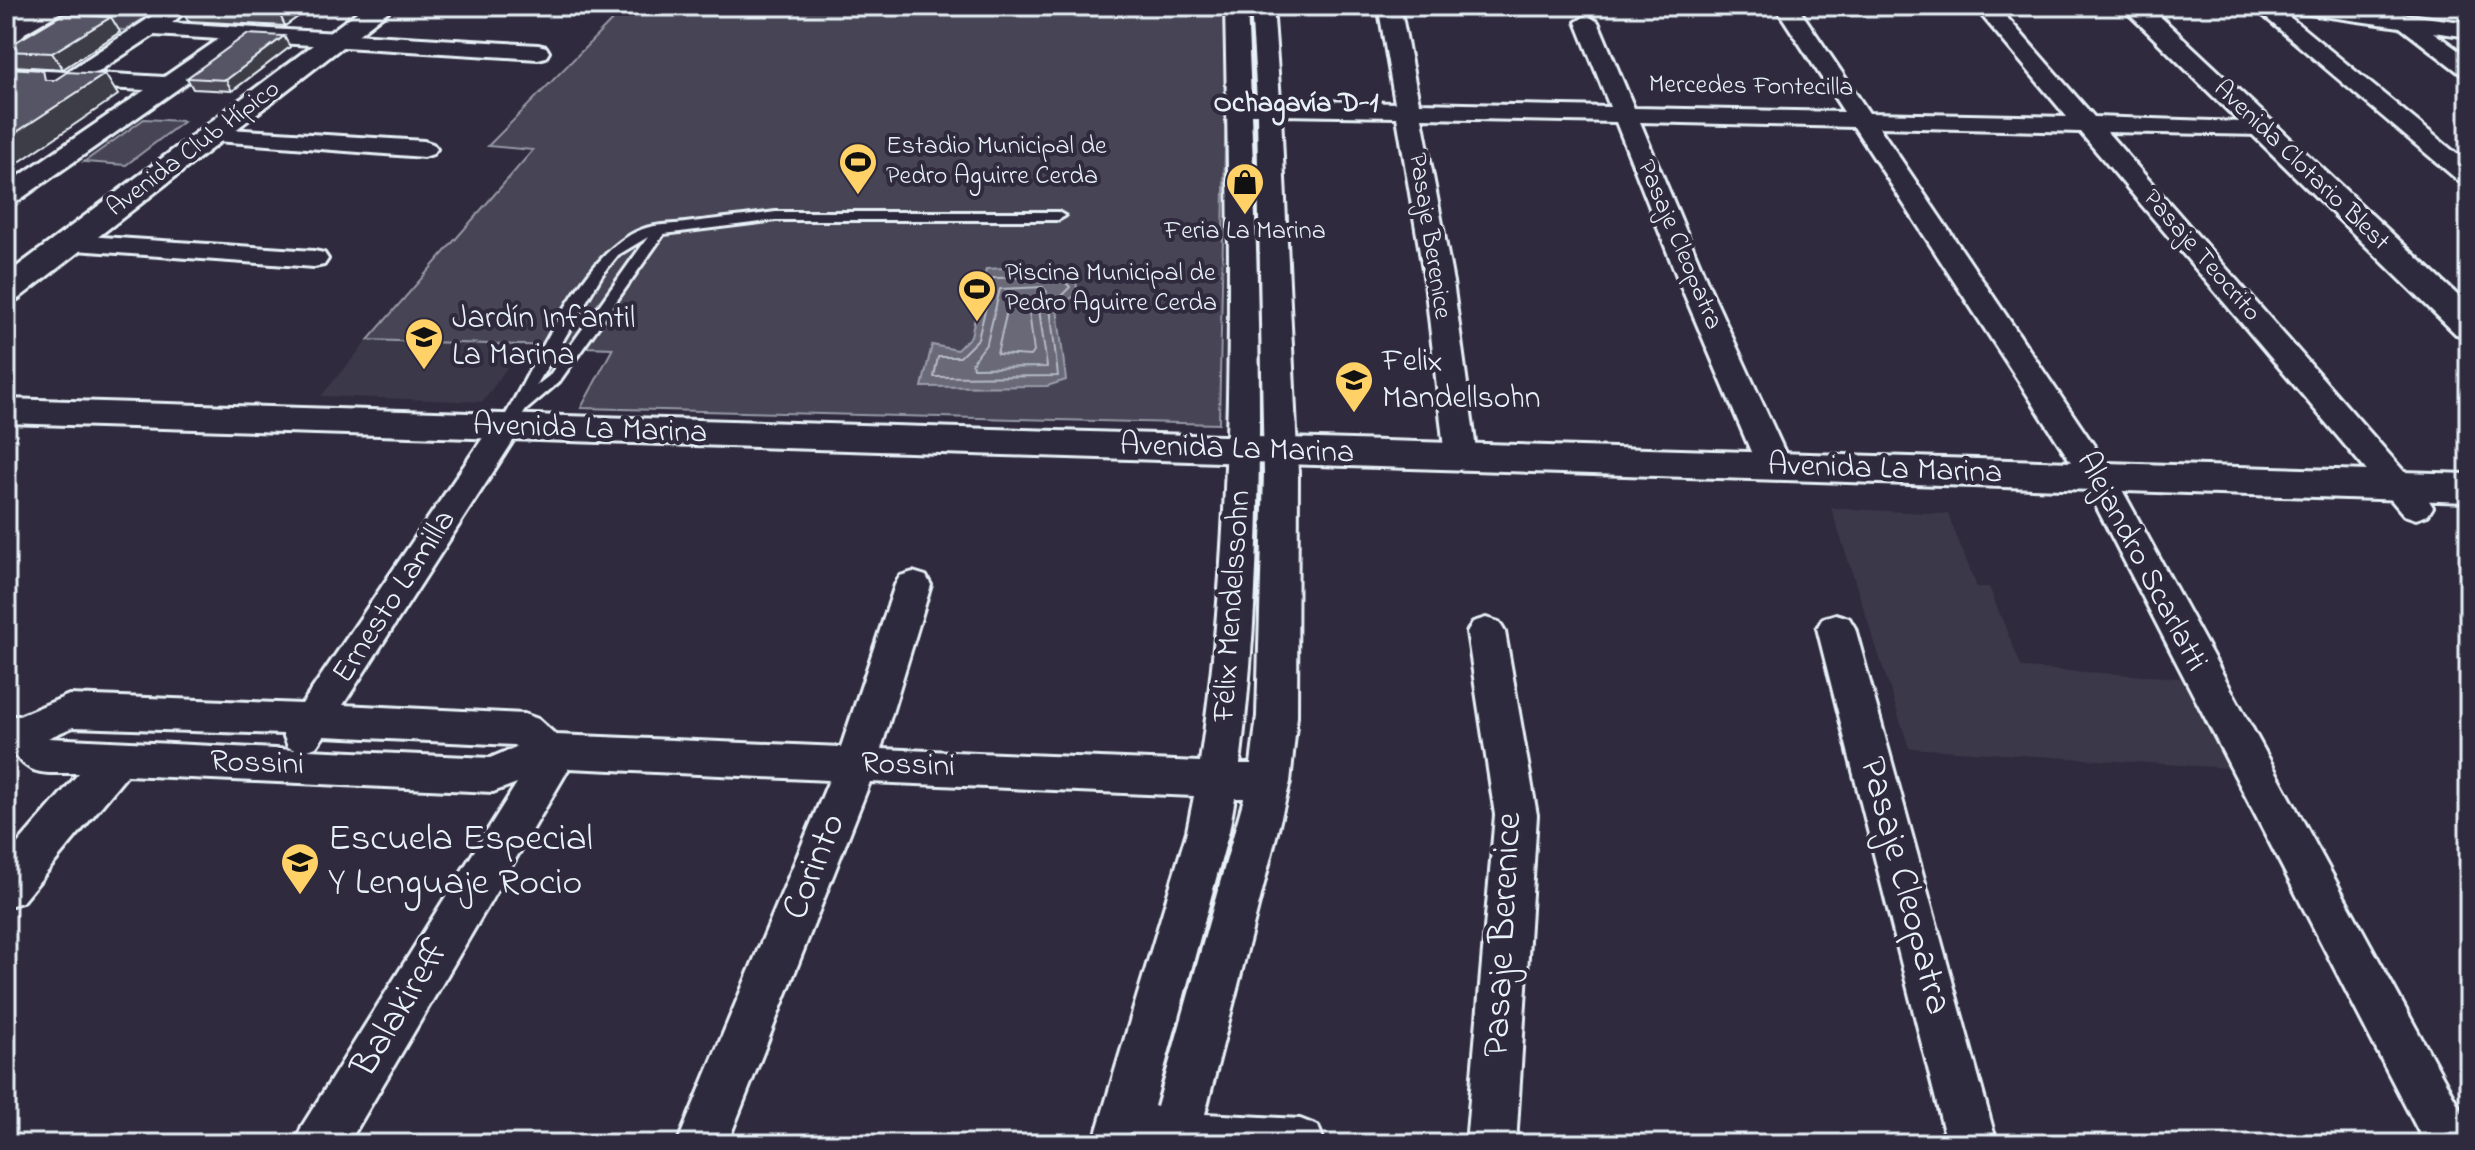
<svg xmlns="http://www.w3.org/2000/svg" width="2475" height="1150" viewBox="0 0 2475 1150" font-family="'Indie Flower',sans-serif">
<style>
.built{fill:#3b3749}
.green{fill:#464455;stroke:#979aa6;stroke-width:2}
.water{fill:#696978;stroke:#9c9fab;stroke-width:2}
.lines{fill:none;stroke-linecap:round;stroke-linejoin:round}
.shore{stroke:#b5bbc5;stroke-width:2}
.lane-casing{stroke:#e8f1f8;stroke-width:6}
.street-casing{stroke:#e8f1f8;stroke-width:6}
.secondary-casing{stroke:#e8f1f8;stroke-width:6}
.lane{fill:#2f2a3d;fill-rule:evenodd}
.street{fill:#2f2a3d;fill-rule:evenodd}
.secondary{fill:#2f2a3d;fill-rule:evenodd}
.wall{fill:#4b4957;stroke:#e8f1f8;stroke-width:2}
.shaded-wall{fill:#3d3c47;stroke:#e8f1f8;stroke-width:2}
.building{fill:#575565;stroke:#e8f1f8;stroke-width:2}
.labels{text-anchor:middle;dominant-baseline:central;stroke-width:8;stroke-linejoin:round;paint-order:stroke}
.far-street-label{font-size:26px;fill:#e8f1f8;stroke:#2f2a3d}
.far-poi-label{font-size:26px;fill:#e8f1f8;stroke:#2f2a3d;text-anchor:start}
.far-neighbourhood-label{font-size:28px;font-weight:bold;fill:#e8f1f8;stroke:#2f2a3d}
.poi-label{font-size:32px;fill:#e8f1f8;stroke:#2f2a3d;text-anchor:start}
.street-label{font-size:32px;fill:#e8f1f8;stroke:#2f2a3d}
.near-poi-label{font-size:38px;fill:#e8f1f8;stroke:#2f2a3d;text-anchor:start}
.near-street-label{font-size:38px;fill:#e8f1f8;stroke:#2f2a3d}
</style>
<rect width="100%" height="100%" fill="#2f2a3d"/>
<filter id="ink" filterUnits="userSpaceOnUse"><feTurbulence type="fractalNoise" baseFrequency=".0125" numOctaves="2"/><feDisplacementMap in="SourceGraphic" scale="16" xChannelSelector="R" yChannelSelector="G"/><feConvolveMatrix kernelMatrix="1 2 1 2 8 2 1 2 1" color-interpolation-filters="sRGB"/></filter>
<g filter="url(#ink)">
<path class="built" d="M1227,6H1258L1274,426H1222Z
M368,340L523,345L483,402L321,396Z
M1831,508L1948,514L1977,587H1989L2022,668L2181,678L2228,768L1909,748Z"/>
<path class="green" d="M106,6H164L125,30L71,27Z
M626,6H1228L1219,424L581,408L613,348L368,340L533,150L488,146Z
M144,119L184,121L126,165L84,162Z"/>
<path class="water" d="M986,269C1008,269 1087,257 1076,295L1057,308L1066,380L1047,386L922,387L932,345L957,350L971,336Z"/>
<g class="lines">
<path class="shore" d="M1060,277L1070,287L1050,307L1058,376L934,377L938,357H960L978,339L993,278Z
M1043,287L1047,292L1039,309L1047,367L973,368L972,363L987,343L1000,289Z
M1013,299L1028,302L1034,352L1031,356L997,354L1009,302Z"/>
<defs>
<path id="lane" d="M776,212H1058L1065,216L1058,220H776L664,234L559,382L526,410L512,431H500L498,427C534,372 579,252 643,229C656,224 671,225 685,223C715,219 746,216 776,212ZM648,237L549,376L536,386L602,275L618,255Z"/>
<path id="street" d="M77,6H103L43,45H27L24,40L27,35Z
M1225,6H1247L1251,100H1257L1251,6H1273L1280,100L1395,103L1380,16L1391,9L1402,16L1419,103L1610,107L1576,22L1587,15L1598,22L1634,108L1844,112L1775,6H1797L1869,113L2067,117L1974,6H1997L2094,117L2271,123L2274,128L2271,133L2262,135L2107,132L2428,499L2433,507L2428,515L2416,519L2404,515L2080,132L1879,127L2115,477L2469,1125V1144H2425L2082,479L1854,127L1640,122L1708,284L1791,466L1786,474L1774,477L1762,474L1757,466L1680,284L1616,122L1422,118L1453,282L1477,457L1473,465L1461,468L1449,465L1445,457L1425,282L1397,117L1281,115L1298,473L1297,716L1290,782L1205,1114L1300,1119L1318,1126L1325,1144H1093L1187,831L1194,796L870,782L727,1144H677L829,780L569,768L348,1144H295L302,1126L517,783L493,792L127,775L22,902L6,907V857L79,773C45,772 30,779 11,748H6V716H19L69,695L302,704L495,420L506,417L517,420L522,427L343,705L524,714L538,719L556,735L841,747L895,585L900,576L913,572L926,576L931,585L881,749L1200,762C1237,513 1230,257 1225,6ZM1251,114H1257L1264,473L1257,716L1251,764H1240C1267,549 1260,330 1251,114ZM73,727L283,734L288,747L295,750L48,738ZM324,736L514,745L516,747L490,758L308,750L316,747ZM1235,798H1244L1157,1107L1154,1106L1229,831Z
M2252,6H2276L2469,164V185L2460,182Z
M2284,6H2342L2469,23V37L2433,32L2469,58V76L2461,74L2400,27L2295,12Z
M171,7L182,14L172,23L538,45L546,47L549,52L546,57L538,59L246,41L15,203L6,205V185L145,90L6,83V69L67,72L163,9ZM154,35L219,39L164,77L96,73Z
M212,128L424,141L433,144L437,149L433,154L424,157L203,140L200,135L203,130Z
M71,235L314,251L324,253L328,259L324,265L314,267L61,249L57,243L61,237Z
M1836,614L1849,618L1855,628L1997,1144H1947L1817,628L1823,618Z
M1486,618L1499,622L1505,632L1537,815L1516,1144H1466L1495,815L1467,632L1473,622Z"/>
<path id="secondary" d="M365,6H395L18,299L6,303V275Z
M2121,6H2149L2469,306V337L2456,334Z
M6,399L2469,474V502L6,423Z"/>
</defs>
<use href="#lane" class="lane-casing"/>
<use href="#street" class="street-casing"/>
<use href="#secondary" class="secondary-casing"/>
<use href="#lane" class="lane"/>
<use href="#street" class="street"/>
<use href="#secondary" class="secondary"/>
</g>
<path class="wall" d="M180,6H313L285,26L188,21Z
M120,32L63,69L13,66L6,56V48Z
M290,47L232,91L193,89L187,78Z"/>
<path class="shaded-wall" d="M276,6H313L285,26Z
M111,17L120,32L63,69L52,53Z
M284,36L290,47L232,91L226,80Z
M105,74L118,95L6,171V139Z"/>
<path class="building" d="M63,14L111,17L52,53L6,51V48Z
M247,34L284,36L226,80L187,78Z
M6,68L43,70L45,80H55L67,72L105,74L6,139Z"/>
</g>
<defs>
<symbol id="stadium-pin" viewBox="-11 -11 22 30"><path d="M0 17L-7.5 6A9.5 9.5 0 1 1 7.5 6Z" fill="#ffd166" stroke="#2f2a3d"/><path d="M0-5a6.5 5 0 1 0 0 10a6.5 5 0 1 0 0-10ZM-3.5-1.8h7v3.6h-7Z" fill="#111"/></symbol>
<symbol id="shop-pin" viewBox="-11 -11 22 30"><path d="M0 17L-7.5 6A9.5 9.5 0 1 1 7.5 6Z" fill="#ffd166" stroke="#2f2a3d"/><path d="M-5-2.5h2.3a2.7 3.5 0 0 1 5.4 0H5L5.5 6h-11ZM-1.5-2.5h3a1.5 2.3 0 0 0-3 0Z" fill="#111"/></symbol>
<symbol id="school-pin" viewBox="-11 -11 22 30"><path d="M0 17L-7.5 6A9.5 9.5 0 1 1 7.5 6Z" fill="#ffd166" stroke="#2f2a3d"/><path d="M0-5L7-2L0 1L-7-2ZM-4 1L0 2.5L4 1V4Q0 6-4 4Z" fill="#111"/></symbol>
</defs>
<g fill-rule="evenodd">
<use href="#stadium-pin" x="836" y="140" width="44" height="60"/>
<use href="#shop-pin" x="1223" y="160" width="44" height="60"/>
<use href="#stadium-pin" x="955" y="267" width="44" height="60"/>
<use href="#school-pin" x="402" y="315" width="44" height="60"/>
<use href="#school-pin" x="1332" y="358" width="44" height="60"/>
<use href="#school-pin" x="278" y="840" width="44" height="60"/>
</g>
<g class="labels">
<g class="far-street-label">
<text transform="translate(1751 87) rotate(1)">Mercedes Fontecilla</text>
<text transform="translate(194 149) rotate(-37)">Avenida Club Hípico</text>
<text transform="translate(2301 166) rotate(44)">Avenida Clotario Blest</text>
<text transform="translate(1429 236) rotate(81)">Pasaje Berenice</text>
<text transform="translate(1679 245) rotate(67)">Pasaje Cleopatra</text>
<text transform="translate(2201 256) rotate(49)">Pasaje Teocrito</text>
</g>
<g class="far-poi-label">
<text x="886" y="147">Estadio Municipal de<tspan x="886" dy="30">Pedro Aguirre Cerda</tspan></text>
<text x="1245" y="232" text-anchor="middle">Feria La Marina</text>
<text x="1005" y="274">Piscina Municipal de<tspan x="1005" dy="30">Pedro Aguirre Cerda</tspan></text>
</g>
<g class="far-neighbourhood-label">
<text x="1296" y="104">Ochagavía D-1</text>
</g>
<g class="poi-label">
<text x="452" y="319">Jardín Infantil<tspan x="452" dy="37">La Marina</tspan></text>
<text x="1382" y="362">Felix<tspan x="1382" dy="37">Mandellsohn</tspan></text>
</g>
<g class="street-label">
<text transform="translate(590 430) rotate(2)">Avenida La Marina</text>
<text transform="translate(1237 450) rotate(2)">Avenida La Marina</text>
<text transform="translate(1885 470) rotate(2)">Avenida La Marina</text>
<text transform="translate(2141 562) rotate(62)">Alejandro Scarlatti</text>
<text transform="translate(395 597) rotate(-57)">Ernesto Lamilla</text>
<text transform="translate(1233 606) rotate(-86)">Félix Mendelssohn</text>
<text transform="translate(257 764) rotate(2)">Rossini</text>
<text transform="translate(908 766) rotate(2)">Rossini</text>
</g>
<g class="near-poi-label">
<text x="328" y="840">Escuela Especial<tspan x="328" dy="44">Y Lenguaje Rocio</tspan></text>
</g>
<g class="near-street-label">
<text transform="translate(815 867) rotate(-68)">Corinto</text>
<text transform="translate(1904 886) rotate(75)">Pasaje Cleopatra</text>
<text transform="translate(1504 935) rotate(-87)">Pasaje Berenice</text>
<text transform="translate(401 1009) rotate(-59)">Balakireff</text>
</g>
</g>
<rect width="2475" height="1150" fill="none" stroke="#2f2a3d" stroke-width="32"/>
<rect x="16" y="16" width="2443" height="1118" fill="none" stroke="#e8f1f8" stroke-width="3" filter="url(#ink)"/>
</svg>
